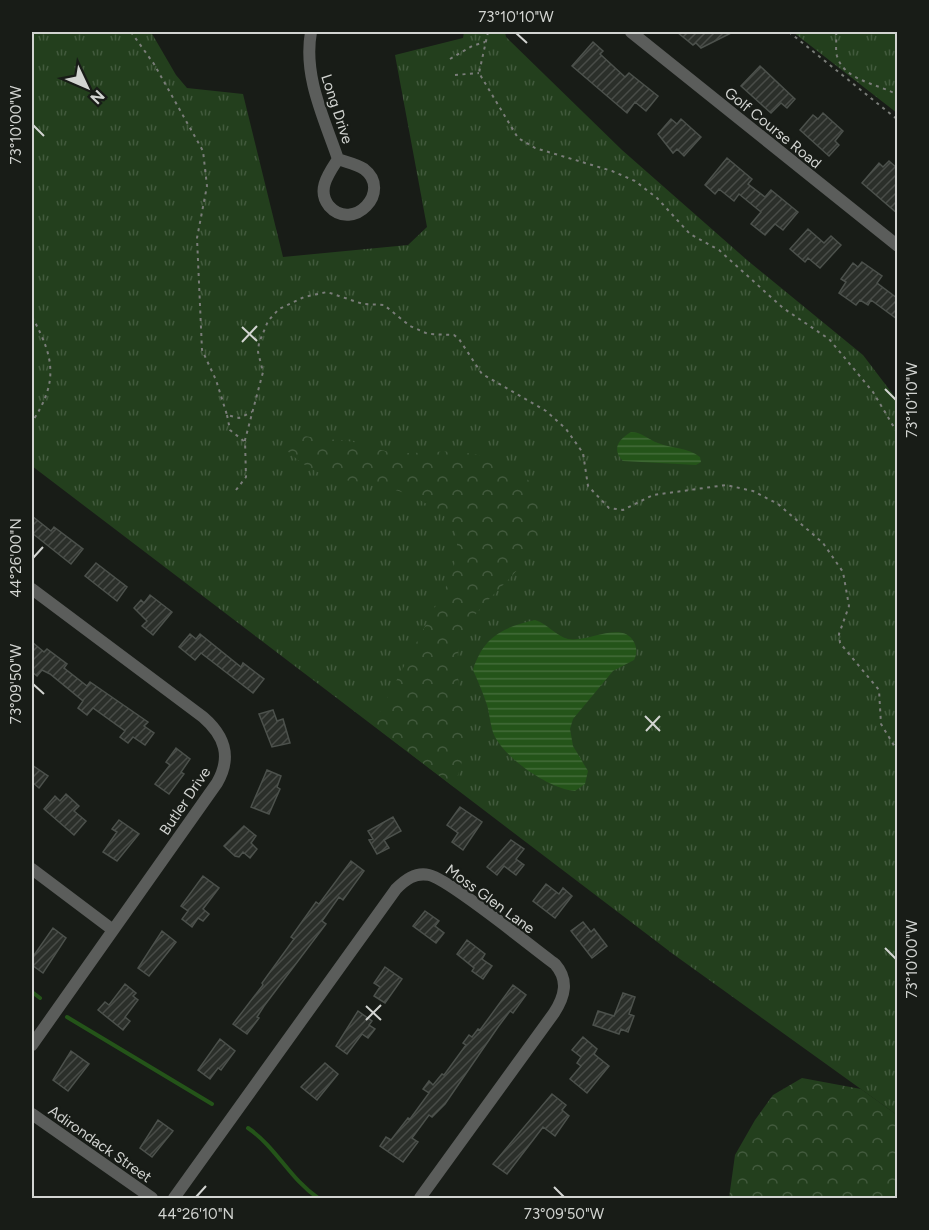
<svg xmlns="http://www.w3.org/2000/svg" width="929" height="1230" viewBox="0 0 929 1230" font-family="Figtree,sans-serif">
<style>
.grass{fill:url(#grass-tufts)}
.forest{fill:url(#forest-crowns)}
.water{fill:url(#water-rules)}
.lines{fill:none;stroke-linecap:round;stroke-linejoin:round}
.stream{stroke:#245419;stroke-width:4}
.building{fill:url(#building-hatch);stroke:#4c514c;stroke-width:1.5}
.path{stroke:#7a7d79;stroke-width:2;stroke-dasharray:3 4.5;stroke-linecap:butt}
.street{stroke:#5b5d5b;stroke-width:12}
.ticks{fill:none;stroke:#d2d4d1;stroke-width:2}
.labels{text-anchor:middle;dominant-baseline:central;stroke-width:4.5;stroke-linejoin:round;paint-order:stroke}
.street-label{font-size:15px;fill:#d2d4d1;stroke:#181c17}
.neatline{fill:none;stroke:#d2d4d1;stroke-width:2}
.ticks-label{font-size:15px;text-anchor:middle;fill:#d2d4d1}
</style>
<defs>
<pattern id="grass-tufts" width="24" height="20" patternUnits="userSpaceOnUse" patternTransform="scale(1.5)"><rect width="24" height="20" fill="#233f1d"/><path d="M3 7l-1-3M5 7V3M7 7l1-3M15 17l-1-3M17 17v-4M19 17l1-3" fill="none" stroke="#425a3d"/></pattern>
<pattern id="forest-crowns" width="20" height="18" patternUnits="userSpaceOnUse" patternTransform="scale(1.5)"><rect width="20" height="18" fill="#233f1d"/><path d="M2 6a3 3 0 1 1 6 0M12 15a3 3 0 1 1 6 0" fill="none" stroke="#425a3d"/></pattern>
<pattern id="water-rules" width="6" height="5" patternUnits="userSpaceOnUse" patternTransform="scale(1.5)"><rect width="6" height="5" fill="#245419"/><path d="M0 2.5h6" fill="none" stroke="#436c39"/></pattern>
<pattern id="building-hatch" width="6" height="6" patternUnits="userSpaceOnUse" patternTransform="scale(1.5)"><rect width="6" height="6" fill="#2b2f2a"/><path d="M-1 1l2-2M0 6l6-6M5 7l2-2" fill="none" stroke="#494c48"/></pattern>
</defs>
<rect width="100%" height="100%" fill="#181c17"/>
<path class="grass" d="M32,32H151L176,75L187,88L243,94L283,257L408,245L427,227L395,55L463,38L464,32H505L506,37L622,150L747,260L863,355L898,401L897,1115L673,954L32,466Z
M793,32H897V113Z"/>
<path class="forest" d="M298,435C315,438 331,439 348,441C362,443 376,450 391,452C414,455 437,450 459,452C517,458 569,494 529,555C508,587 468,608 459,648C453,674 464,703 466,729C467,750 460,768 454,787L373,725L452,575C455,560 459,548 456,534C450,508 398,489 375,484C358,481 337,481 320,473C307,468 297,459 286,450Z
M802,1078L861,1089L897,1115V1198H729L735,1155L755,1120L773,1095Z"/>
<path class="water" d="M631,432C642,432 649,440 658,443C673,449 687,447 700,457L701,462L696,465L623,461C611,449 619,439 631,432Z
M535,620C548,624 556,636 568,639C588,643 622,620 634,642C637,648 637,654 634,660L613,671L573,719L570,729L573,746L588,771L585,784L575,791C550,789 507,760 495,737C490,727 490,715 487,705C483,693 478,681 473,670C483,637 503,627 535,620Z"/>
<g class="lines">
<path class="stream" d="M32,992L40,998
M67,1017L212,1104
M248,1128C276,1147 290,1179 318,1198"/>
</g>
<path class="building" d="M677,32H733L701,48L696,43L693,45Z
M593,42L603,51L600,54L625,77L629,73L658,96L646,111L635,102L627,113L572,66Z
M760,66L795,99L787,108L781,103L771,113L741,86Z
M823,113L843,131L835,141L839,145L829,156L800,130L813,115L818,119Z
M671,119L677,124L681,119L701,137L684,156L677,149L673,153L658,134Z
M727,158L752,179L748,184L765,197L771,190L798,212L783,230L775,224L765,235L751,224L761,212L739,194L734,201L719,189L715,194L705,185Z
M889,161L897,168V213L862,183L879,163L883,167Z
M808,229L824,243L831,236L841,245L820,268L808,258L805,262L790,249Z
M862,262L882,276L877,283L897,298V319L871,300L868,305L860,300L856,305L839,293L846,282L841,279L853,263L858,267Z
M32,516L51,531L54,527L83,549L71,564L32,533Z
M96,563L127,587L117,601L85,576Z
M150,595L172,612L153,635L142,626L147,621L134,608L141,600L144,603Z
M190,634L196,639L200,634L241,667L243,663L264,679L253,693L201,653L195,660L179,647Z
M32,642L44,652L47,649L67,664L64,668L87,686L90,682L148,722L144,726L154,733L145,745L133,737L128,743L120,737L125,731L93,708L87,715L78,708L83,701L50,674L42,670L37,676L32,672Z
M273,710L277,721L283,719L290,743L272,747L259,714Z
M176,748L190,759L181,772L184,774L169,794L155,784L170,765L166,762Z
M32,765L48,776L39,788L32,782Z
M267,770L281,776L277,787L280,789L269,814L251,807Z
M66,794L79,806L74,811L86,821L74,835L44,809L55,796L60,801Z
M460,807L482,822L463,850L452,842L458,833L447,825Z
M393,817L401,831L384,840L389,848L377,854L369,840L373,839L368,831Z
M119,820L139,834L117,861L103,852L117,832L112,829Z
M244,826L256,836L251,843L257,849L250,858L243,852L239,857L235,856L224,846Z
M511,840L524,849L516,859L524,865L516,875L504,866L497,875L487,867Z
M351,861L364,871L343,900L339,897L322,921L326,924L264,1006L257,1017L259,1018L247,1034L233,1024L263,985L262,983L294,939L291,937L316,902L319,904Z
M203,876L219,888L203,909L209,914L203,921L198,918L192,927L182,919L188,911L181,906Z
M546,884L559,894L563,888L572,896L555,918L533,901Z
M425,911L439,921L435,926L444,933L436,943L413,926Z
M583,922L591,932L594,929L607,946L592,958L571,931Z
M53,928L66,938L43,973L32,965V958Z
M162,931L176,942L149,976L138,968Z
M467,940L485,954L482,959L492,966L483,979L472,971L474,968L457,954Z
M385,967L402,979L385,1003L374,996L380,987L374,983Z
M125,984L136,993L133,996L138,1000L125,1017L130,1021L123,1030L98,1010L105,1002L109,1005Z
M513,985L526,995L513,1013L510,1011L498,1027L445,1104L432,1117L429,1115L412,1138L418,1142L403,1162L380,1146L386,1137L391,1140L408,1118L410,1119L429,1093L423,1089L429,1081L433,1085L442,1074L444,1075L466,1045L463,1043L469,1035L472,1037L478,1029L480,1030Z
M623,993L635,997L629,1014L634,1016L628,1032L621,1029L619,1034L593,1025L598,1011L614,1016Z
M358,1011L372,1021L369,1025L375,1029L368,1038L362,1034L347,1054L336,1046Z
M583,1037L597,1049L594,1054L609,1066L587,1093L570,1079L581,1066L577,1063L581,1057L572,1050Z
M220,1039L235,1051L221,1070L218,1068L210,1079L198,1070Z
M71,1051L89,1064L68,1091L53,1080Z
M325,1063L338,1074L317,1100L301,1087Z
M552,1094L566,1105L562,1110L569,1116L555,1136L543,1127L507,1174L493,1164Z
M158,1120L173,1131L152,1157L140,1148Z"/>
<g class="lines">
<path class="path" d="M131,32L154,64L203,151L207,186L197,238L202,350L216,380L227,415L239,418L252,412
M488,32L479,73L518,138L535,148L612,171L635,181L657,198L690,234L719,250L783,308L829,339L873,392L898,434
M789,32L898,120
M836,32C837,40 835,48 837,56C844,81 879,84 898,95
M450,59L472,46L485,42
M455,75L479,73
M32,317C55,358 58,383 32,422
M227,415L230,430L245,442
M236,490L246,477L245,440L263,372L258,352L259,343L268,321L279,309L304,297L327,292L363,304L384,305L410,326L428,334L454,335L459,339L482,374L546,411L566,429L583,453L588,486L609,508L623,510L653,495L726,485L753,491L778,504L823,543L843,572L849,606L839,634L840,643L879,690L881,724L898,752"/>
<path class="street" d="M311,32C303,76 324,118 338,159
M631,32L898,246
M338,159C346,162 357,164 364,169C393,191 353,233 329,206C316,190 329,173 338,159Z
M32,589L203,717C225,736 232,757 217,783L32,1045
M32,869L113,930
M32,1114L152,1198
M174,1198L396,889C405,880 415,872 429,875C449,879 533,948 555,964C569,980 565,996 554,1013L420,1198"/>
</g>
<path class="ticks" d="M516,33L527,43M33,125L44,136M242,327L257,341M242,342L257,326M885,389L896,400M33,558L43,547M33,684L44,694M645,716L660,731M646,731L660,716M885,948L896,959M366,1006L381,1020M366,1020L381,1005M554,1187L564,1197M196,1197L206,1186"/>
<g class="labels">
<g class="street-label">
<text transform="translate(337 109) rotate(72)">Long Drive</text>
<text transform="translate(773 128) rotate(39)">Golf Course Road</text>
<text transform="translate(185 801) rotate(-56)">Butler Drive</text>
<text transform="translate(490 899) rotate(36)">Moss Glen Lane</text>
<text transform="translate(100 1144) rotate(35)">Adirondack Street</text>
</g>
</g>
<rect width="929" height="1230" fill="none" stroke="#181c17" stroke-width="66"/>
<g transform="translate(87 87) rotate(134)" stroke="#181c17" stroke-width="4.5" paint-order="stroke">
<path d="M0-4.5L10 22L0 15L-10 22Z" fill="#d2d4d1"/>
<text y="-9" font-size="16" font-weight="bold" text-anchor="middle" fill="#d2d4d1">N</text>
</g>
<rect x="33" y="33" width="863" height="1164" class="neatline"/>
<g class="ticks-label">
<text x="516" y="22">73°10'10"W</text>
<text transform="translate(16 125) rotate(-90)" y="5">73°10'00"W</text>
<text transform="translate(912 400) rotate(-90)" y="5">73°10'10"W</text>
<text transform="translate(16 558) rotate(-90)" y="5">44°26'00"N</text>
<text transform="translate(16 684) rotate(-90)" y="5">73°09'50"W</text>
<text transform="translate(912 959) rotate(-90)" y="5">73°10'00"W</text>
<text x="196" y="1219">44°26'10"N</text>
<text x="564" y="1219">73°09'50"W</text>
</g>
</svg>
